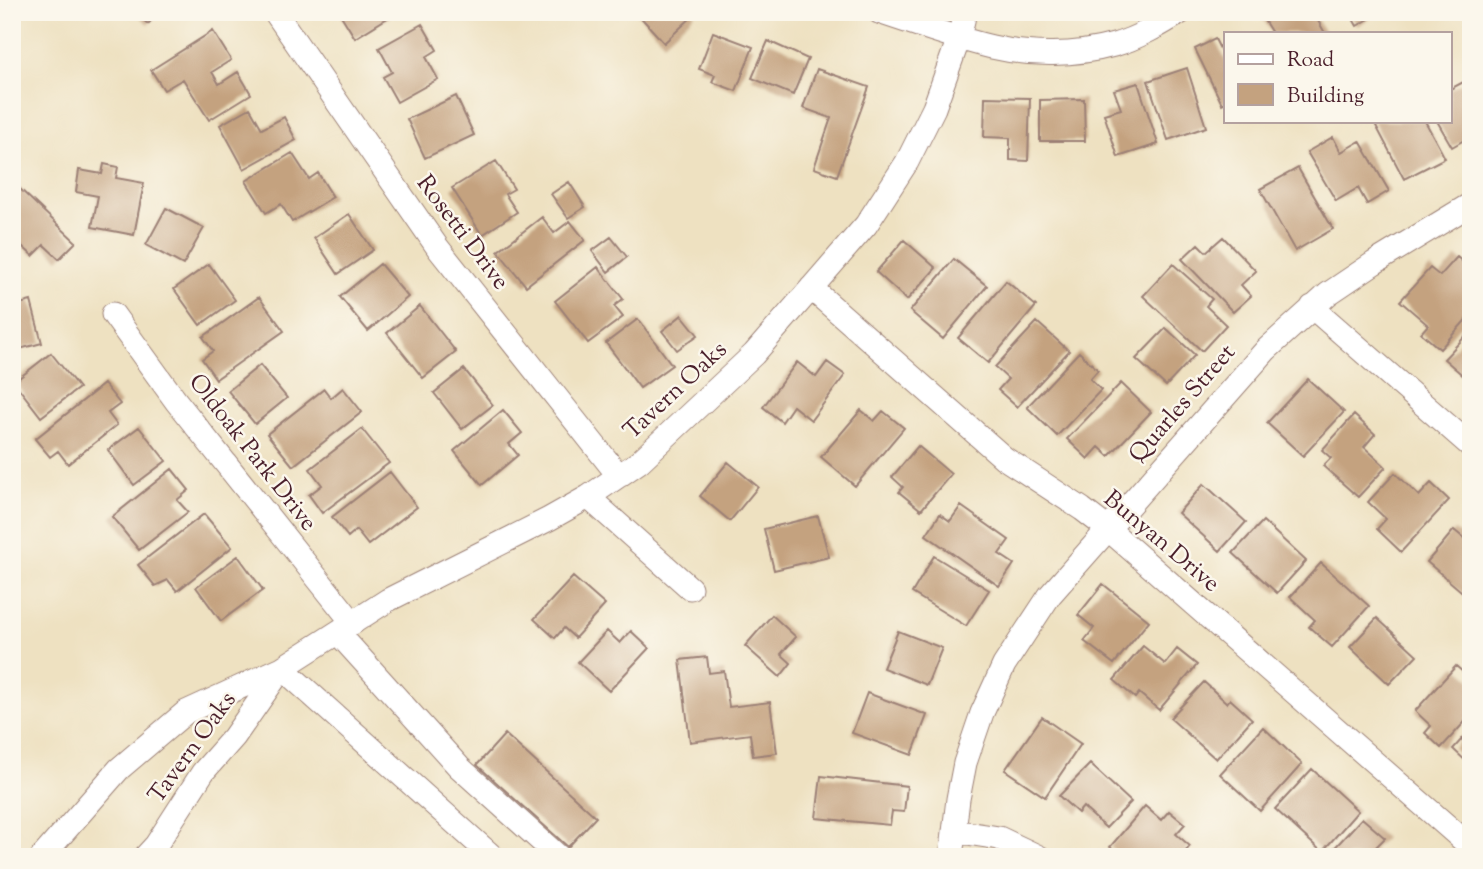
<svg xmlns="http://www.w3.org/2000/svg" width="1483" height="869" viewBox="0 0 1483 869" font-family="'Sorts Mill Goudy',serif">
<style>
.building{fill:#c4a27f}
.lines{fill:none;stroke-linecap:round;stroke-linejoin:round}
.minor-casing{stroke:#9c8076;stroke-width:25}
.minor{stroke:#fff;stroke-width:23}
.labels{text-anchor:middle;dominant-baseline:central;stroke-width:5;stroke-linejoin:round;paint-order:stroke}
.street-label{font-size:24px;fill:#4a1f2b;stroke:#fbf7ec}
</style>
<rect width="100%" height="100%" fill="#fbf7ec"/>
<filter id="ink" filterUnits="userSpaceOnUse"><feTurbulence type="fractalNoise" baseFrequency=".0143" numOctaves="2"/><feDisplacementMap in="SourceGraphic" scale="14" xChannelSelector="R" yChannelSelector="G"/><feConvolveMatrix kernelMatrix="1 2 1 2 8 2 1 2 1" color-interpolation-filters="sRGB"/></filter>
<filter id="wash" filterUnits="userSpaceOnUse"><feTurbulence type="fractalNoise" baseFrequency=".00686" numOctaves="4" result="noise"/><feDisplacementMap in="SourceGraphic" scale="28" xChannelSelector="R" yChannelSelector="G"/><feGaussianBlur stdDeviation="1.57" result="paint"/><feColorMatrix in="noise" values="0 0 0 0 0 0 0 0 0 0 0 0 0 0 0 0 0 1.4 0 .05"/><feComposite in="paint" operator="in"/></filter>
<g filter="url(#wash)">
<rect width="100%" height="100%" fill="#eee1c1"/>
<g id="blocks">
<path class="building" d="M134,12H159L148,24Z
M339,12H397L355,38Z
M636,12H693L695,14L664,43Z
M1263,12H1313L1325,33H1272L1260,14Z
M1349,12H1381L1357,26Z
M422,24L437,50L426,57L438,79L397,102L383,77L392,72L379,48Z
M213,31L231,60L212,72L219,84L238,72L251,94L209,120L183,79L164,90L151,70Z
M713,32L753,47L736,91L712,82L715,75L699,69Z
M1215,39L1226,61V102L1222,104L1195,49Z
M768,41L808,59L793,95L752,78Z
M1187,68L1206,127L1168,140L1148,81Z
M817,69L869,87L837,176L814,168L831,118L803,108Z
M1471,78V136L1452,147L1437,121H1450V89Z
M1138,83L1158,144L1118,157L1104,114L1121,109L1114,90Z
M456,96L474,135L425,158L407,119Z
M985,97L1030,98L1028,161L1010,160V138L984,137Z
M1084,99L1085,141H1040V100Z
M250,108L262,129L284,117L296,140L244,169L220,125Z
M1376,121H1425L1445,158L1404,179L1374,122Z
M1333,137L1341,152L1360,141L1389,191L1367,204L1358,188L1336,201L1307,152Z
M292,153L309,179L318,173L333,197L292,222L281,204L266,213L246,181Z
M496,161L514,189L505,194L517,212L482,235L452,188Z
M104,164L118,167L116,178L144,183L134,235L92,227L98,196L76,192L79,170L102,174Z
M1298,168L1333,229L1295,251L1260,189Z
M569,182L585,207L568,218L551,194Z
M19,188L76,242L59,259L44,245L33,256L12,237V195Z
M166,208L204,228L183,265L146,245Z
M349,214L373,250L338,274L314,238Z
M542,217L554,233L570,221L585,240L526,286L498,251Z
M611,237L627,257L608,272L592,251Z
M1223,237L1256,271L1241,285L1251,296L1233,312L1182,259L1198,244L1206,252Z
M904,240L936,268L907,300L876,272Z
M1457,257L1471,269V314L1440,349L1421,333L1428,325L1400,301L1430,268L1440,276Z
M954,259L987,286L943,339L910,311Z
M209,264L235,300L200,325L174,289Z
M380,264L408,297L368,331L340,297Z
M1173,264L1212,299L1206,306L1226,325L1202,351L1143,296Z
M598,267L623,299L614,306L623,317L588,343L555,301Z
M1006,281L1036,306L988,363L958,338Z
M259,297L284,331L216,379L202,359L213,351L203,337Z
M31,301L42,343L12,351V306Z
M420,306L456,352L423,378L387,333Z
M682,315L698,335L677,350L662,331Z
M638,319L672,365L640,388L606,343Z
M1037,322L1069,351L1017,407L998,390L1008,379L995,367Z
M1166,328L1195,355L1166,386L1136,359Z
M1471,330V375L1467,379L1444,359Z
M1079,352L1098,370L1090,379L1101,390L1057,436L1027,407Z
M51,353L79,388L41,417L14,382Z
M797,362L816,377L827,362L845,375L811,420L793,406L782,422L763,407Z
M260,365L287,398L255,424L228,391Z
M464,369L493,405L462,429L434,393Z
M1308,379L1344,412L1303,456L1267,423Z
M1121,383L1151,412L1109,456L1099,447L1088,459L1067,439Z
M104,384L120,404L108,413L117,425L68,464L58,451L50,457L35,439Z
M343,388L362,412L293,466L267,434L324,389L331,398Z
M503,410L522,433L509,444L518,455L482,485L454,451Z
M861,410L874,421L883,411L904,428L855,486L821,457Z
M1354,415L1375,434L1364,447L1386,467L1358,497L1323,466L1331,458L1322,450Z
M139,427L166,461L134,485L108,450Z
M362,429L389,463L322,513L309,495L322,485L310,469Z
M918,446L951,474L921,510L899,492L903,487L892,477Z
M728,462L758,487L730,521L700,496Z
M172,469L189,490L177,500L188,512L139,550L112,517Z
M390,472L417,507L368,545L356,530L348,537L332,517Z
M1395,473L1419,496L1431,483L1449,500L1401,552L1377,529L1386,519L1368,502Z
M1204,484L1246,522L1220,551L1178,513Z
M961,506L1009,540L999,554L1014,564L999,586L926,535L940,514L950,521Z
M204,514L232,547L177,591L168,580L155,586L138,565Z
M818,516L829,557L774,570L764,529Z
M1263,521L1306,561L1277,593L1233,553Z
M1454,530L1471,544V594L1468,597L1427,562Z
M238,556L263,590L221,621L196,587Z
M934,556L989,590L966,626L912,593Z
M1321,563L1369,606L1332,647L1309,627L1315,620L1290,597Z
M573,577L605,605L575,638L564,628L555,638L534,619Z
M1103,584L1149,621L1114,664L1084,641L1094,628L1078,615Z
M772,615L796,637L781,654L791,663L780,677L745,646Z
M1377,618L1417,655L1389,684L1350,647Z
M607,631L620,643L631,631L649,648L609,691L578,662Z
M898,631L942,648L927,685L883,668Z
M1143,646L1165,664L1177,649L1197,665L1159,710L1139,693L1135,698L1114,680Z
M707,657L709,673L724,671L729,707L770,702L777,753L753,756L750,734L690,742L680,660Z
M1456,666L1471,679V715L1441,748L1425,733L1431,726L1415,711Z
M1204,682L1227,703L1230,699L1252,719L1216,759L1170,718Z
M867,693L927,715L912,755L852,733Z
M1042,717L1081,744L1045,797L1005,770Z
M1263,727L1302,764L1260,811L1220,774Z
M1471,729V766L1453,749Z
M505,734L596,817L568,847L477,765Z
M1090,764L1131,802L1106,828L1083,807L1078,813L1059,796Z
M1312,769L1358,811L1322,852L1275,809Z
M821,776L907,786L904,812L892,811L890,825L816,818Z
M1145,806L1161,820L1169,811L1185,824L1176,834L1190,846L1181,857H1136L1134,855L1133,857H1121L1110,847Z
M1362,818L1385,838L1373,850L1380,857H1332L1329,854Z"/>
</g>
</g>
<g filter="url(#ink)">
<use href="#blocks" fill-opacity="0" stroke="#9c8076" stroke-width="2"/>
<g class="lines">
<defs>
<path id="minor" d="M275,12L438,248L619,476
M879,12C916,24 953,38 992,47C1030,56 1075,56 1114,45C1138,38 1160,25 1181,12
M811,288L1004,458L1082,509L1108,529L1471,847
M1312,307L1471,446
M113,314L176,401L353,623
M588,497L690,588
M338,633L459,767L559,857
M282,668L493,857
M954,831L999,838L1039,857
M42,857L119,769L186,712L282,668L388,600L549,519L588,497L639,462L754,354L866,225L907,162L934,108L959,38L965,12
M145,857L156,845L203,772L234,737L282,668
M951,857L958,799L965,763L982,713L1004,665L1050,595L1266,350L1328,294L1374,263L1471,204"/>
</defs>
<use href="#minor" class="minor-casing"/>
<use href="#minor" class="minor"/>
</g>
</g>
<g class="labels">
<g class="street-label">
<text transform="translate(462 233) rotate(53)">Rosetti Drive</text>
<text transform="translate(676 391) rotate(-43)">Tavern Oaks</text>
<text transform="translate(1183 404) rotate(-49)">Quarles Street</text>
<text transform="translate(252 453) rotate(52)">Oldoak Park Drive</text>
<text transform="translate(1161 542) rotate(40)">Bunyan Drive</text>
<text transform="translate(193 748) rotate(-54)">Tavern Oaks</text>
</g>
</g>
<rect width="1483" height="869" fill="none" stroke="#fbf7ec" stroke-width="42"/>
<rect x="1224" y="32" width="228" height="91" fill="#fbf7ec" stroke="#b4a19f" stroke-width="2"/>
<rect x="1238" y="54" width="35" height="10" fill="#ffffff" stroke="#b4a19f" stroke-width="2"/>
<text x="1287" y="66" font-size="21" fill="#4a1f2b">Road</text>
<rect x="1238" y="84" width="35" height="21" fill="#c4a27f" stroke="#b4a19f" stroke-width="2"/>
<text x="1287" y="102" font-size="21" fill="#4a1f2b">Building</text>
</svg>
